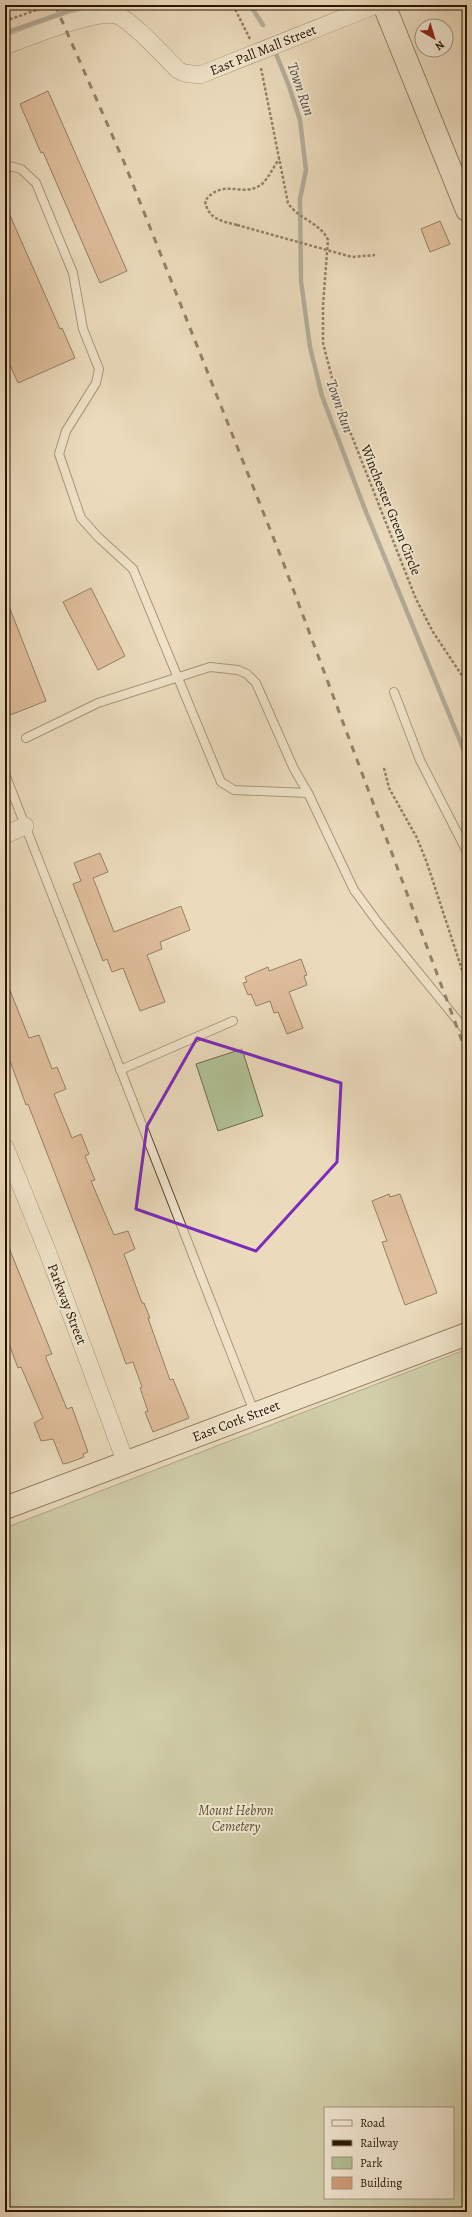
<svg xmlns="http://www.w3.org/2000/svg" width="472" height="2217" viewBox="0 0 472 2217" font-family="Alegreya,serif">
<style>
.green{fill:#b1c196;stroke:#6e6a4b;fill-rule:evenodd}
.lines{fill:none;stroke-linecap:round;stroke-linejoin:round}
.stream{stroke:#707671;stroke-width:4.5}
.building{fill:#d29d78;stroke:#2a1400}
.lane-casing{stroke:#5a462f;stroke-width:10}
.street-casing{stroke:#5a462f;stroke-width:18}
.secondary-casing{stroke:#2a1400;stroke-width:24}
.path{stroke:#2a1400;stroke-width:2.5;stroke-dasharray:3 2;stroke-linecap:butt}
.lane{stroke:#f2e8d3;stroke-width:8}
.street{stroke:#f2e8d3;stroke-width:17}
.secondary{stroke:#f2e8d3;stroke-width:22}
.rail{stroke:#2a1400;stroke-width:3;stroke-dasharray:7 7;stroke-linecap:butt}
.path-bridge{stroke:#2a1400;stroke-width:2.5;stroke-dasharray:3 2;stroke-linecap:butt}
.marked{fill:none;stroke:#7b2cbf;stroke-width:3;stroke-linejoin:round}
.labels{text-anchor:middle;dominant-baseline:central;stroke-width:4;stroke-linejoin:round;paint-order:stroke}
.street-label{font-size:14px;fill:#2a1400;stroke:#f2e8d3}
.park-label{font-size:14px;font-style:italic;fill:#595134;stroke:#f2e8d3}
.water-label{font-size:15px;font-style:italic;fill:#534d42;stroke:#f2e8d3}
</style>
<rect width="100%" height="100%" fill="#ebdbbc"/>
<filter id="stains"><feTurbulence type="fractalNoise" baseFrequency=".005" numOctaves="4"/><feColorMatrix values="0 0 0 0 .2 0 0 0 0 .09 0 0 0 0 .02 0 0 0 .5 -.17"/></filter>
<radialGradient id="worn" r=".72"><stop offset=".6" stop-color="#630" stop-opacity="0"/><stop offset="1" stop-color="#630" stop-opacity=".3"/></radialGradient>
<path class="green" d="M242,1049L263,1116L218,1131L196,1064Z
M467,1349V2212H5V1528ZM325,2108H453V2198H325Z"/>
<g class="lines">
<path class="stream" d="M250,5L263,25
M5,33L85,5
M274,49L289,86L300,120L306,170L300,199L301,281L310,347L322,396L364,507L467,758"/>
</g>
<path class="building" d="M48,91L127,271L100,283L43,152L41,153L20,104Z
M5,204L60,329L62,328L75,358L18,383L5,354Z
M440,221L450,244L430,252L421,229Z
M91,588L125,656L98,670L63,602Z
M5,596L46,701L5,717Z
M100,853L108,872L93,878L114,932L181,906L190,930L160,942L162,949L147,955L165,1002L140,1011L123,968L112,972L107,959L103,961L73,884L81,881L74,863Z
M301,959L307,975L304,976L307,985L289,992L303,1028L287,1034L278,1012L274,1013L270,1001L256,1006L251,994L248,995L243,983L247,982L245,977L268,967L269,971Z
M5,978L29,1038L39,1035L52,1069L57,1067L66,1089L54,1094L72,1138L81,1134L89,1154L85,1156L95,1180L91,1181L114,1235L128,1231L135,1249L124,1254L142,1303H144L150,1318H148L170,1380L173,1379L189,1418L153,1432L145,1412L148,1411L140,1388L142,1387L133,1362L126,1364L91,1267L28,1104L26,1105L5,1047Z
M389,1194L390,1197L400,1194L437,1293L405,1305L382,1242L387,1241L372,1201Z
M5,1238L52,1354L46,1356V1358L67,1409L72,1407L88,1452L83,1454L84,1457L68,1463L63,1464L53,1439L41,1441L34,1423L43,1418L21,1367L18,1368L5,1333Z"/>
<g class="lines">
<defs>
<path id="lane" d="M5,165L21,169L36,183L73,273L83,329L99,369L96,383L66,431L59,454L81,518L98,537L133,569L221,782L234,790L308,793L354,890L379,924L467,1032
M394,692L420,760L467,852
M26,738L98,703L210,667L238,670L247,674L256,683L294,769L308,793
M5,774L251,1404V1414
M120,1070L233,1021"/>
<path id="street" d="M5,46C27,38 99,7 119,16C134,23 165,57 178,70L184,73L200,75L376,5
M5,835L25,826
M5,1147L48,1253L126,1463"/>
<path id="secondary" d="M384,5L467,210
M5,1508L467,1334"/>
</defs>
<use href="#lane" class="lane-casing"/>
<use href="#street" class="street-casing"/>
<use href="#secondary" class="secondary-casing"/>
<path class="path" d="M233,5L250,39
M5,21L51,5
M261,68L288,203C298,219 321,223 328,240L323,305V343L338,401L416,599L433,632L467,683
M237,225C221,221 208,219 205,201C223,176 245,200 263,183C269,177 274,166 279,159
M384,768L389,788L417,838L427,863L467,985"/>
<use href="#lane" class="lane"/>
<use href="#street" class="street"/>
<use href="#secondary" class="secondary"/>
<path class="rail" d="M55,5L124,162L283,562L467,1054"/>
<path class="path-bridge" d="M237,225L352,257L375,255"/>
</g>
<path d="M0 0H472V2217H0ZM197,1038L341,1083L337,1162L256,1251L136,1209L147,1126Z" fill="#ebdbbc" fill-opacity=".55" fill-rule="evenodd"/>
<path class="marked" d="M197,1038L341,1083L337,1162L256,1251L136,1209L147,1126Z"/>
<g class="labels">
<g class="street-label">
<text transform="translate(263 50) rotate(-22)">East Pall Mall Street</text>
<text transform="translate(391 510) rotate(68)">Winchester Green Circle</text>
<text transform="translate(67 1304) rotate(69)">Parkway Street</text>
<text transform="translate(236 1421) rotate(-21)">East Cork Street</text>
</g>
<g class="park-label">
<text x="236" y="1810">Mount Hebron<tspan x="236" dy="16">Cemetery</tspan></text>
</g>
<g class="water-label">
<text transform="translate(301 89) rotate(71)">Town Run</text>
<text transform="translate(340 406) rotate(71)">Town Run</text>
</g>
</g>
<rect width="472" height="2217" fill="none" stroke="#ebdbbc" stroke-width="20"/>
<rect x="6" y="6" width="460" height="2205" fill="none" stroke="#2a1400" stroke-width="2"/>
<rect x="10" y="10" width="452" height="2197" fill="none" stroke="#2a1400"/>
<rect x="324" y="2107" width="130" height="92" fill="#f2e8d3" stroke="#a2937f"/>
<rect x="332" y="2120" width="20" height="6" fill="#f2e8d3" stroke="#a2937f"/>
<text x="360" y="2127" font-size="12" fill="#2a1400">Road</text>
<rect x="332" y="2140" width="20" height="6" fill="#2a1400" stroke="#a2937f"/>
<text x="360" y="2147" font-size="12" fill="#2a1400">Railway</text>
<rect x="332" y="2157" width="20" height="12" fill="#b1c196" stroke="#a2937f"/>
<text x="360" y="2167" font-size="12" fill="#2a1400">Park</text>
<rect x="332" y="2177" width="20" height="12" fill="#d29d78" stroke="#a2937f"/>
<text x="360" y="2187" font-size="12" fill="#2a1400">Building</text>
<g transform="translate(434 38) rotate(142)"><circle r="19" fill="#f2e8d3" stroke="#a2937f"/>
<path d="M0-3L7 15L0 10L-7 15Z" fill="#8f2418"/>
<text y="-6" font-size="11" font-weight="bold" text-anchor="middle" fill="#2a1400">N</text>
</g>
<rect width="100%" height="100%" filter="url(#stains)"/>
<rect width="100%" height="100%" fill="url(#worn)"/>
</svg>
